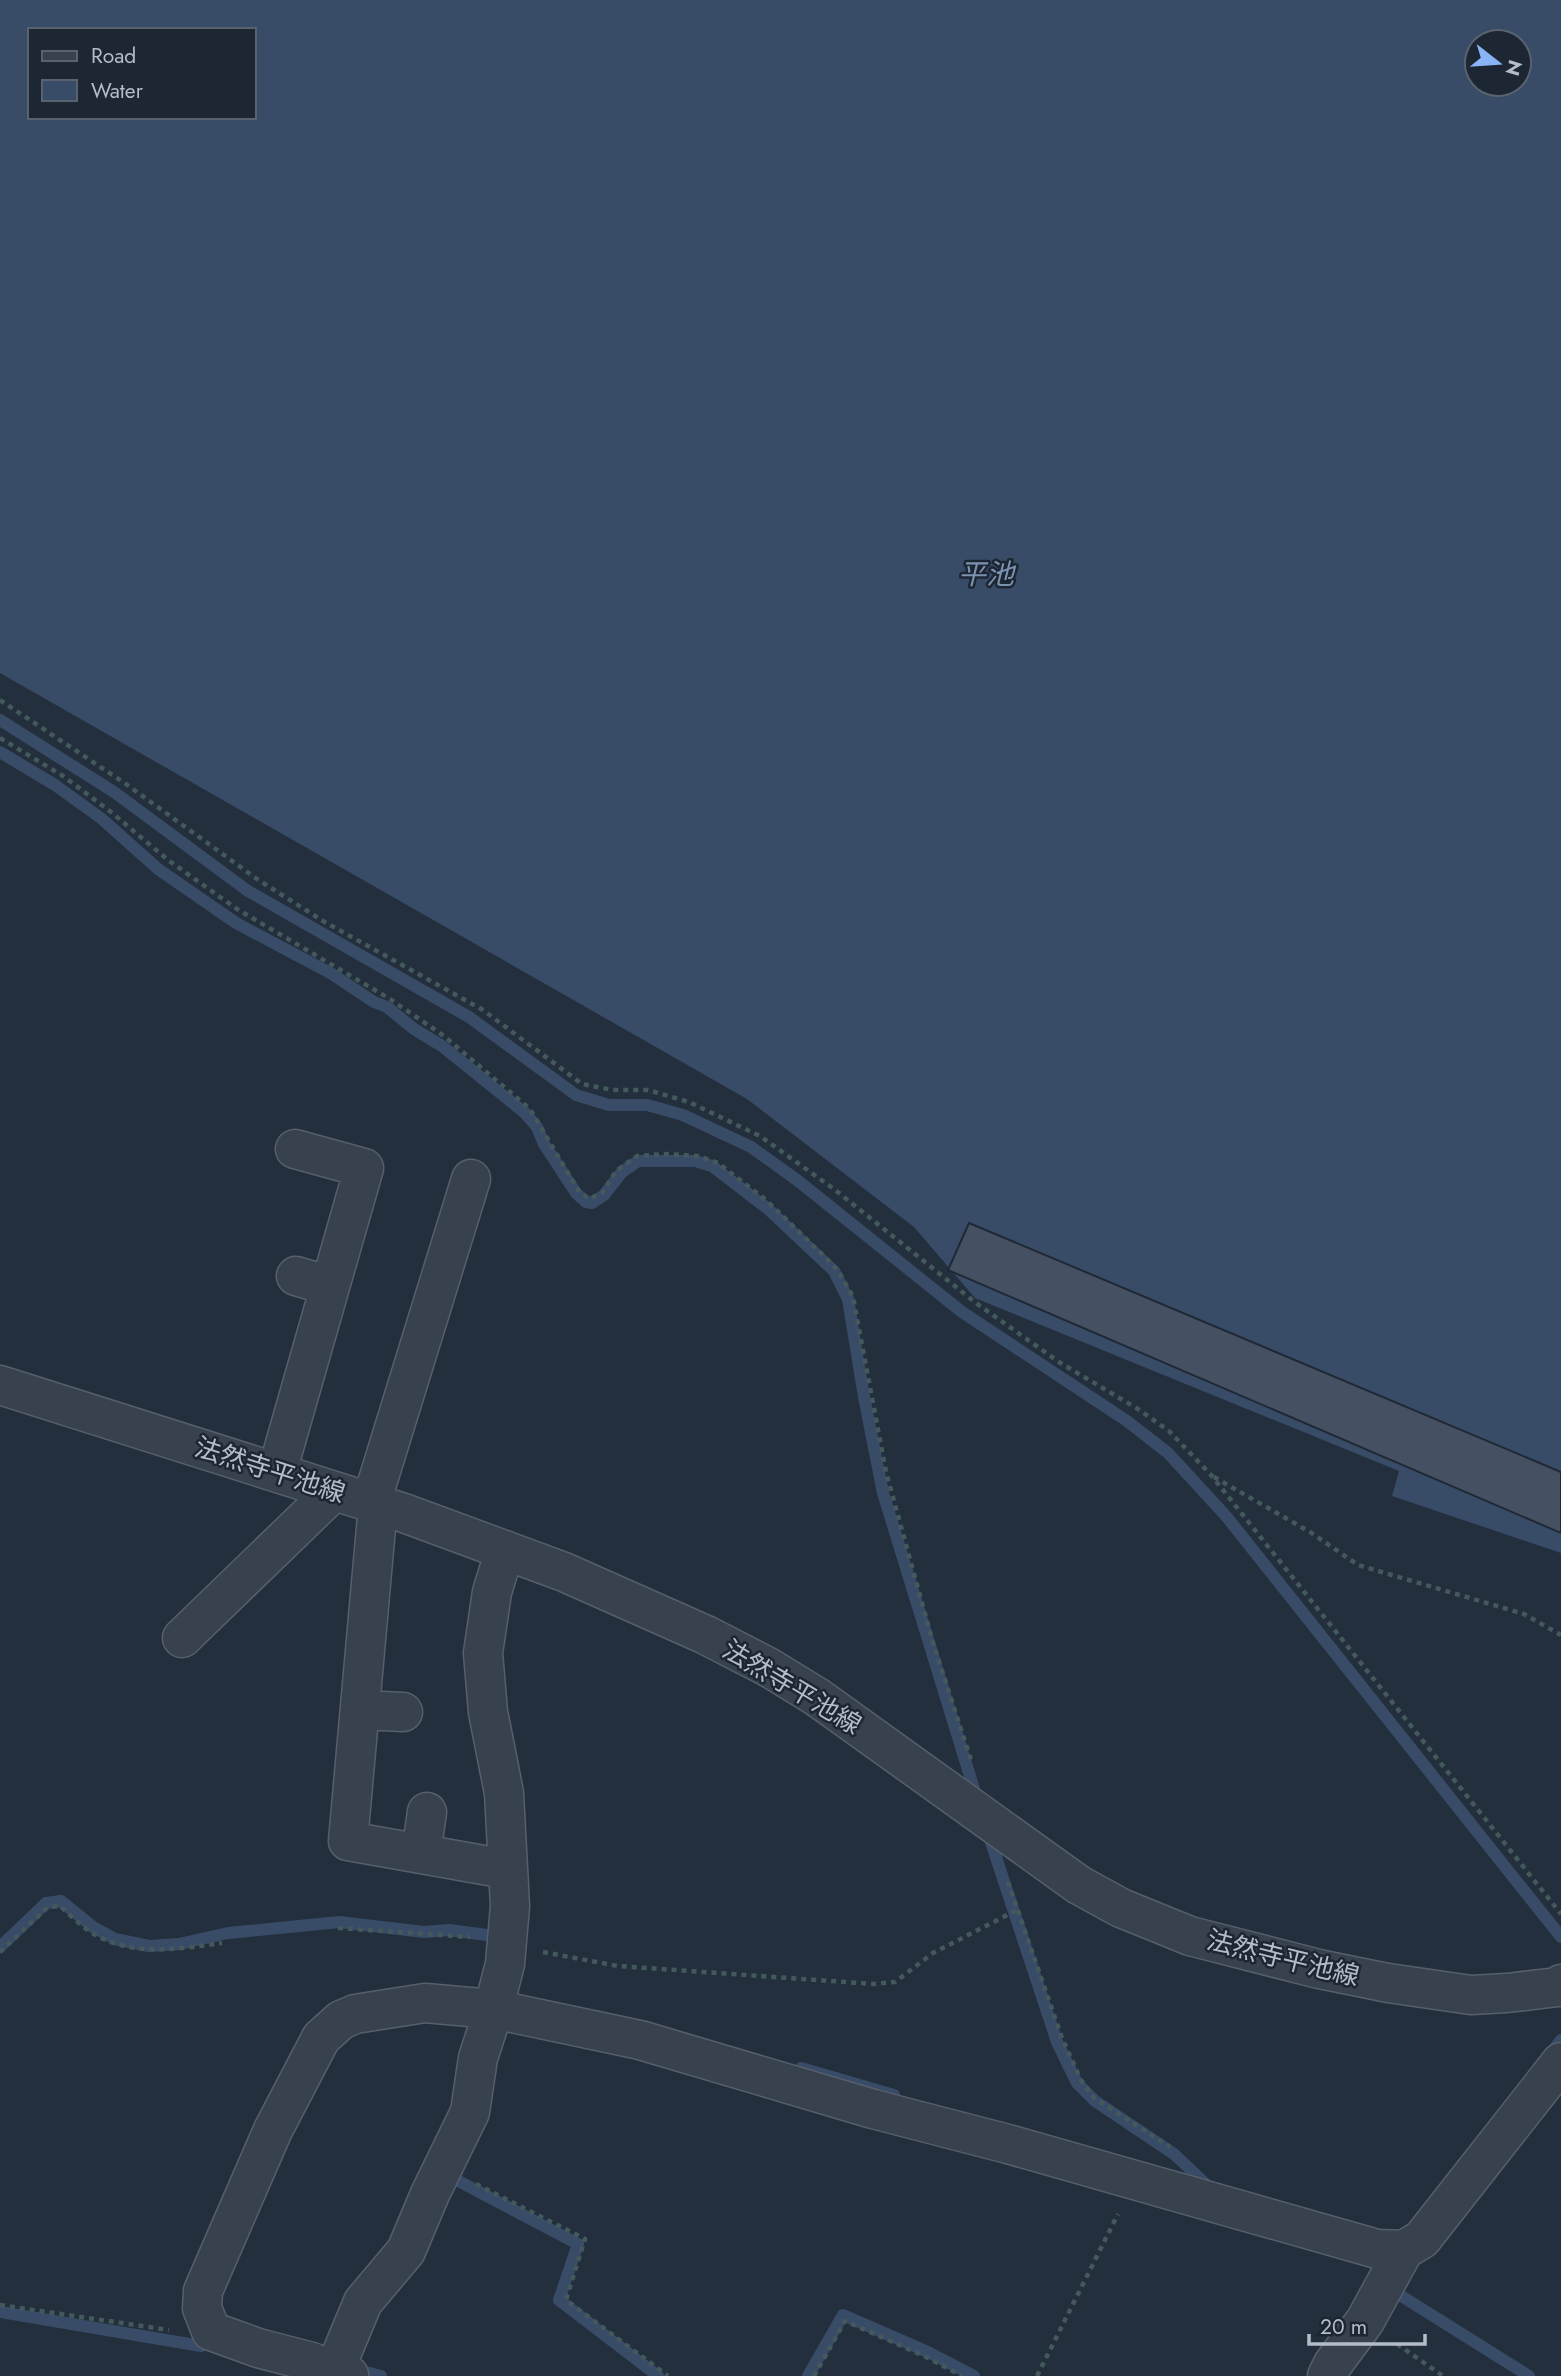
<svg xmlns="http://www.w3.org/2000/svg" width="1561" height="2376" viewBox="0 0 1561 2376" font-family="Jost,'Noto Sans JP',sans-serif">
<style>
.water{fill:#394c67;fill-rule:evenodd}
.lines{fill:none;stroke-linecap:round;stroke-linejoin:round}
.stream{stroke:#394c67;stroke-width:12}
.building{fill:#455162;stroke:#1f2835;stroke-width:2}
.minor-casing{stroke:#565f6c;stroke-width:41}
.path{stroke:#44595c;stroke-width:4.5;stroke-dasharray:5 5;stroke-linecap:butt}
.minor{stroke:#38414e;stroke-width:38}
.labels{text-anchor:middle;dominant-baseline:central;stroke-width:5;stroke-linejoin:round;paint-order:stroke}
.street-label{font-size:26px;fill:#b4bcc9;stroke:#1d2633}
.water-label{font-size:28px;font-style:italic;fill:#7c92b1;stroke:#1d2633}
</style>
<rect width="100%" height="100%" fill="#242f3e"/>
<path class="water" d="M0,0H1561V1553L1392,1496L1399,1471L975,1298L914,1227L747,1099L0,673ZM30,30H254V117H30ZM1477,42H1519V84H1477Z"/>
<g class="lines">
<path class="stream" d="M0,720L114,792L248,891L469,1017L576,1095L609,1105H647L683,1115L751,1147L797,1180L962,1312L1127,1421L1168,1453L1226,1516L1561,1937
M0,752L55,785L102,819L158,869L236,923L332,974L374,1002L387,1007L414,1029L442,1046L525,1113L537,1127L544,1144L576,1193L586,1202L592,1203L604,1195L622,1172L638,1161H695L712,1166L768,1209L834,1271L848,1299L864,1397L883,1493L977,1799
M988,1833L1057,2042L1077,2083L1095,2101L1174,2154L1209,2187
M0,1947L46,1903L61,1901L93,1927L115,1939L149,1946L179,1944L228,1933L339,1922L424,1932L449,1930L502,1937
M1548,2057L1561,2040
M801,2068L894,2095
M448,2173L447,2175L578,2244L559,2300L658,2376
M1391,2301L1395,2292L1529,2376
M0,2312L201,2346L206,2343
M354,2369L381,2376
M808,2376L843,2315L928,2352L974,2376"/>
</g>
<path class="building" d="M969,1223L1561,1472V1533L948,1270Z"/>
<g class="lines">
<defs>
<path id="minor" d="M296,1276L330,1286
M0,1385L404,1513L564,1572L706,1635L768,1667L817,1697L1079,1885L1121,1908L1190,1936L1319,1969L1388,1983L1471,1995L1507,1993L1558,1987L1561,1984
M277,1472L364,1168L295,1149
M371,1503L471,1179
M378,1505L348,1841L506,1869
M182,1638L334,1491
M360,1710L403,1712
M421,1854L427,1812
M349,2375L326,2369L338,2362L363,2302L406,2251L430,2194L470,2112L478,2058L491,2018L505,1964L510,1906L504,1793L488,1712L483,1653L492,1592L505,1550
M323,2376L326,2369L312,2362L258,2348L211,2331L202,2308L203,2291L273,2130L321,2038L341,2020L355,2014L425,2003L493,2009L640,2040L873,2109L1008,2144L1377,2249L1404,2250
M1327,2376L1333,2364L1365,2321L1404,2250L1422,2239L1561,2062"/>
</defs>
<use href="#minor" class="minor-casing"/>
<path class="path" d="M0,700L126,784L257,879L323,921L483,1010L582,1084L613,1090H648L689,1102L760,1136L834,1189L976,1303L1059,1362L1138,1409L1169,1431L1211,1475L1561,1914
M0,738L63,776L111,812L168,860L237,909L390,999L444,1036L530,1109L578,1190L589,1199L602,1193L616,1171L637,1156L666,1154L698,1156L718,1163L766,1200L829,1261L839,1272L853,1297L886,1472L933,1643L971,1760
M1214,1477L1310,1532L1358,1565L1524,1614L1561,1635
M1008,1882L1062,2038L1081,2080L1094,2098L1170,2147
M338,1928L470,1937
M0,1952L48,1907L60,1906C69,1914 79,1924 89,1931C130,1958 178,1949 222,1943
M543,1952L618,1966L874,1984L895,1982L933,1953L1017,1910
M476,2184L585,2239L566,2300L668,2376
M0,2305L169,2330
M1397,2344L1443,2376
M814,2376L845,2321L924,2356L962,2376
M1037,2376L1118,2214"/>
<use href="#minor" class="minor"/>
</g>
<g class="labels">
<g class="street-label">
<text transform="translate(270 1470) rotate(18)">法然寺平池線</text>
<text transform="translate(792 1687) rotate(31)">法然寺平池線</text>
<text transform="translate(1283 1958) rotate(14)">法然寺平池線</text>
</g>
<g class="water-label">
<text x="986" y="574">平池</text>
</g>
</g>
<rect x="28" y="28" width="228" height="91" fill="#1d2633" stroke="#59626f" stroke-width="2"/>
<rect x="42" y="51" width="35" height="10" fill="#38414e" stroke="#59626f" stroke-width="2"/>
<text x="91" y="63" font-size="21" fill="#b4bcc9">Road</text>
<rect x="42" y="80" width="35" height="21" fill="#394c67" stroke="#59626f" stroke-width="2"/>
<text x="91" y="98" font-size="21" fill="#b4bcc9">Water</text>
<g transform="translate(1498 63) rotate(107)"><circle r="33" fill="#1d2633" stroke="#59626f" stroke-width="2"/>
<path d="M0-5L12 26L0 18L-12 26Z" fill="#8ab4f8"/>
<text y="-10" font-size="19" font-weight="bold" text-anchor="middle" fill="#b4bcc9">N</text>
</g>
<path d="M1309 2334v10h116v-10" fill="none" stroke="#b4bcc9" stroke-width="3.5"/>
<text x="1320" y="2334" font-size="21" fill="#b4bcc9" stroke="#1d2633" stroke-width="5" paint-order="stroke">20 m</text>
</svg>
